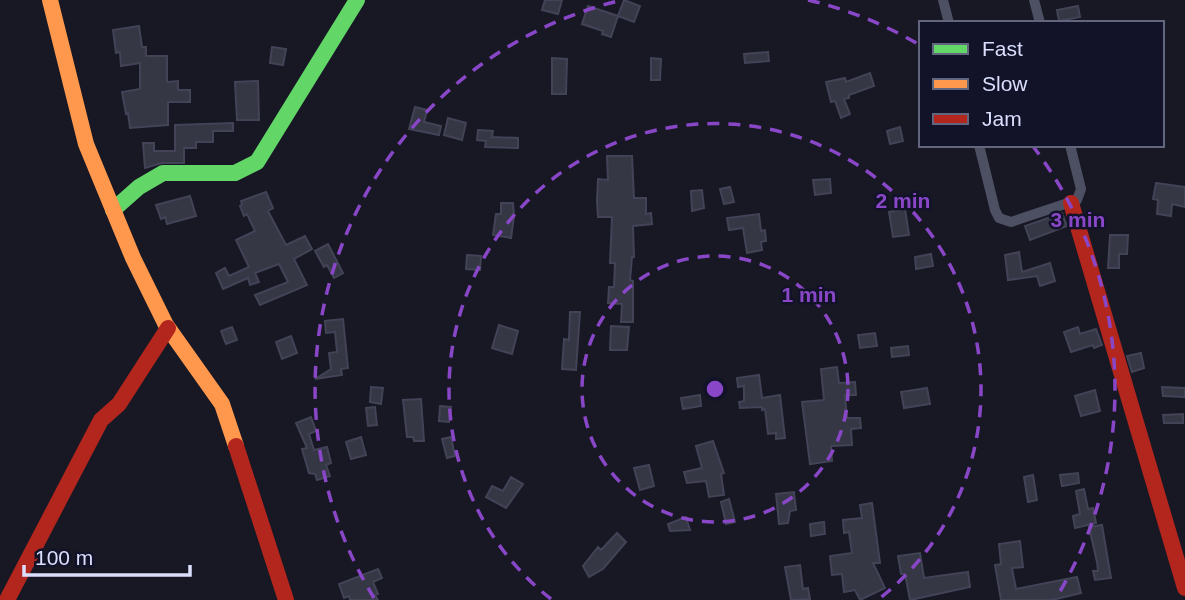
<svg xmlns="http://www.w3.org/2000/svg" width="1185" height="600" viewBox="0 0 1185 600" font-family="Helvetica,sans-serif">
<style>
.building{fill:#353745;stroke:#424356;stroke-width:2}
.lines{fill:none;stroke-linecap:round;stroke-linejoin:round}
.street{stroke:#4d5063;stroke-width:10}
.fast{stroke:#63d668;stroke-width:16}
.slow{stroke:#ff974d;stroke-width:16}
.jam{stroke:#b3261e;stroke-width:16}
.ring{fill:none;stroke:#8947c8;stroke-width:3.5;stroke-dasharray:12 9}
.centre{fill:#8947c8;stroke:#121329;stroke-width:3.5}
.ring-label{font-size:21px;text-anchor:middle;font-weight:bold;fill:#8947c8;stroke:#121329;stroke-width:5;stroke-linejoin:round;paint-order:stroke}
</style>
<rect width="100%" height="100%" fill="#171824"/>
<path class="building" d="M545,0H562L558,14L542,10Z
M624,0L640,6L634,22L618,16Z
M588,6L618,16L611,37L602,34L603,31L582,24Z
M1078,6L1080,17L1059,21L1057,10Z
M139,26L142,47H146V56H167V82L178,81V90H190V102H168V125L130,128L128,113L126,114L122,92L140,89V63L121,66L120,52L116,53L113,30Z
M272,47L286,49L283,65L270,63Z
M768,52L769,61L745,63L744,54Z
M552,58L567,59L566,94H552Z
M651,58L661,59L660,80H651Z
M870,73L874,86L849,95V98L844,99L850,114L841,118L835,101L831,102L826,82L845,78L846,82Z
M258,81L259,120H237L235,82Z
M415,107L427,110L424,122L441,126L439,135L409,129Z
M448,118L466,123L462,140L444,135Z
M233,123V131H213V142H196V148H184V163H162L145,168L143,143H154V151H175V125Z
M900,127L903,141L890,144L887,131Z
M478,130L493,131L492,137L518,138V148L485,147L486,141L477,140Z
M607,156H632L634,198H646V214L651,213L652,224L633,226L634,257H632L630,280L633,281V322H621L622,304L608,303L609,287H614L615,263H610L612,217H598L597,201L598,179L608,180Z
M830,179L831,193L815,195L813,180Z
M1156,183L1185,187V207L1172,204L1171,216L1157,214L1158,200L1153,199Z
M730,187L734,202L724,204L720,189Z
M702,190L704,208L692,211L691,191Z
M266,192L273,208L268,211L286,245L305,236L312,249L294,259L307,285L260,305L255,295L288,282L279,264L255,273L259,282L250,285L248,278L223,289L216,273L225,268L229,276L249,267L236,240L255,231L247,214L244,216L240,206L242,204L241,201Z
M190,196L196,216L167,224L165,217L161,219L156,205Z
M501,203H513L514,216L511,238L493,235L496,214H501Z
M905,209L909,235L893,237L889,212Z
M1062,213L1067,226L1030,240L1025,226Z
M759,214L761,231L765,230L766,241L761,242L762,250L747,253L743,228L729,230L727,218Z
M1110,235H1128L1127,254H1119V268H1108Z
M328,244L343,273L334,278L327,265L324,267L315,251Z
M1019,252L1022,272L1050,263L1055,281L1040,286L1037,276L1008,280L1005,255Z
M931,254L933,266L916,269L915,257Z
M467,255L481,256L480,270L466,269Z
M570,312H580L576,370L562,369L564,339L569,340Z
M343,319L348,368L341,369L342,375L315,379L331,369L329,353L337,352L335,332L326,333L325,321Z
M499,325L518,331L512,354L492,348Z
M611,326L629,327L627,350H610Z
M232,327L237,340L226,344L221,331Z
M1078,327L1080,334L1096,329L1102,345L1094,348L1093,345L1071,352L1064,332Z
M875,333L877,346L860,348L858,335Z
M291,336L297,353L282,359L276,342Z
M908,346L909,355L892,357L891,348Z
M1141,353L1144,368L1132,372L1127,356Z
M837,367L839,383L855,382L856,395H845L847,418H860L861,428L851,429L852,445L831,446L832,461L810,464L802,402L824,400L821,369Z
M759,375L762,398L780,395L785,438L776,439V433L768,434L765,409L762,410V407L740,408L739,402L744,401V386L738,387L737,378Z
M371,387L383,388L381,404L370,402Z
M1162,387L1185,388V397L1163,396Z
M927,388L930,404L904,408L901,392Z
M1095,390L1100,411L1081,416L1075,396Z
M700,395L701,406L683,409L681,398Z
M421,399L424,441H414L413,437H407L403,400Z
M440,406L451,407L449,422L439,421Z
M375,407L377,425L368,426L366,408Z
M1183,414V423H1164L1163,415Z
M311,417L316,431L309,434L314,450L327,447L331,463L326,465L330,476L317,480L315,474L309,473L302,449L307,448L296,423Z
M361,437L366,455L351,459L346,442Z
M451,437L455,456L447,458L442,439Z
M713,441L724,473L721,474L724,495L709,497L706,481L687,483L684,472L702,468L696,446Z
M649,465L654,486L640,490L634,468Z
M1078,473L1079,483L1062,486L1060,475Z
M1033,475L1037,500L1028,502L1024,477Z
M511,477L523,484L506,508L486,497L492,486L503,491Z
M1084,489L1088,509L1093,508L1096,523L1075,528L1073,516L1080,514L1076,491Z
M794,492L796,510L790,511L788,523L779,524L776,494Z
M729,499L735,522L726,524L721,502Z
M872,503L880,563H873L885,588L860,600L855,590L844,592L842,574L832,575L830,556L852,553L849,532L844,533L843,520L862,518L860,505Z
M686,517L690,530L670,531L668,524Z
M824,522L825,534L811,536L810,524Z
M1102,525L1111,578L1095,580L1093,571H1098L1097,562L1089,527Z
M617,533L626,542L603,569L589,577L583,566L598,547L601,550Z
M1020,541L1023,567L1012,568L1016,589L1077,577L1081,593L1052,600H1001L995,565L1001,564L999,544Z
M920,553L924,578L968,572L970,587L910,600L905,574H901L898,556Z
M800,565L803,589L808,588L810,599L791,600L785,567Z
M378,569L382,578L373,582L378,594L375,595L378,600H350L349,596L344,598L339,584Z"/>
<g class="lines">
<path class="street" d="M943,0L949,23
M1034,0L1040,23
M979,145L995,210L999,218L1011,222L1077,200L1081,189L1070,145"/>
<path class="fast" d="M113,210L139,187L163,173H235L257,162L357,0"/>
<path class="slow" d="M50,0L86,144L133,258L166,325L222,404L236,446"/>
<path class="jam" d="M1071,203L1185,588
M236,446L286,600
M7,600L101,420L119,404L168,328"/>
</g>
<g class="ring">
<circle cx="715" cy="389" r="133"/>
<path d="M551 599A266 266 0 1 1 879 599"/>
<path d="M374 598A400 400 0 0 1 622 0M808 0A400 400 0 0 1 918 44M1032 145A400 400 0 0 1 1056 598"/>
</g>
<circle cx="715" cy="389" r="10" class="centre"/>
<g class="ring-label">
<text x="903" y="208">2 min</text>
<text x="1078" y="227">3 min</text>
<text x="809" y="302">1 min</text>
</g>
<rect x="919" y="21" width="245" height="126" fill="#121329" stroke="#62657e" stroke-width="2"/>
<rect x="933" y="44" width="35" height="10" fill="#63d668" stroke="#62657e" stroke-width="2"/>
<text x="982" y="56" font-size="21" fill="#dbdffd">Fast</text>
<rect x="933" y="79" width="35" height="10" fill="#ff974d" stroke="#62657e" stroke-width="2"/>
<text x="982" y="91" font-size="21" fill="#dbdffd">Slow</text>
<rect x="933" y="114" width="35" height="10" fill="#b3261e" stroke="#62657e" stroke-width="2"/>
<text x="982" y="126" font-size="21" fill="#dbdffd">Jam</text>
<path d="M24 565v10h166v-10" fill="none" stroke="#dbdffd" stroke-width="3.5"/>
<text x="35" y="565" font-size="21" fill="#dbdffd" stroke="#121329" stroke-width="5" paint-order="stroke">100 m</text>
</svg>
